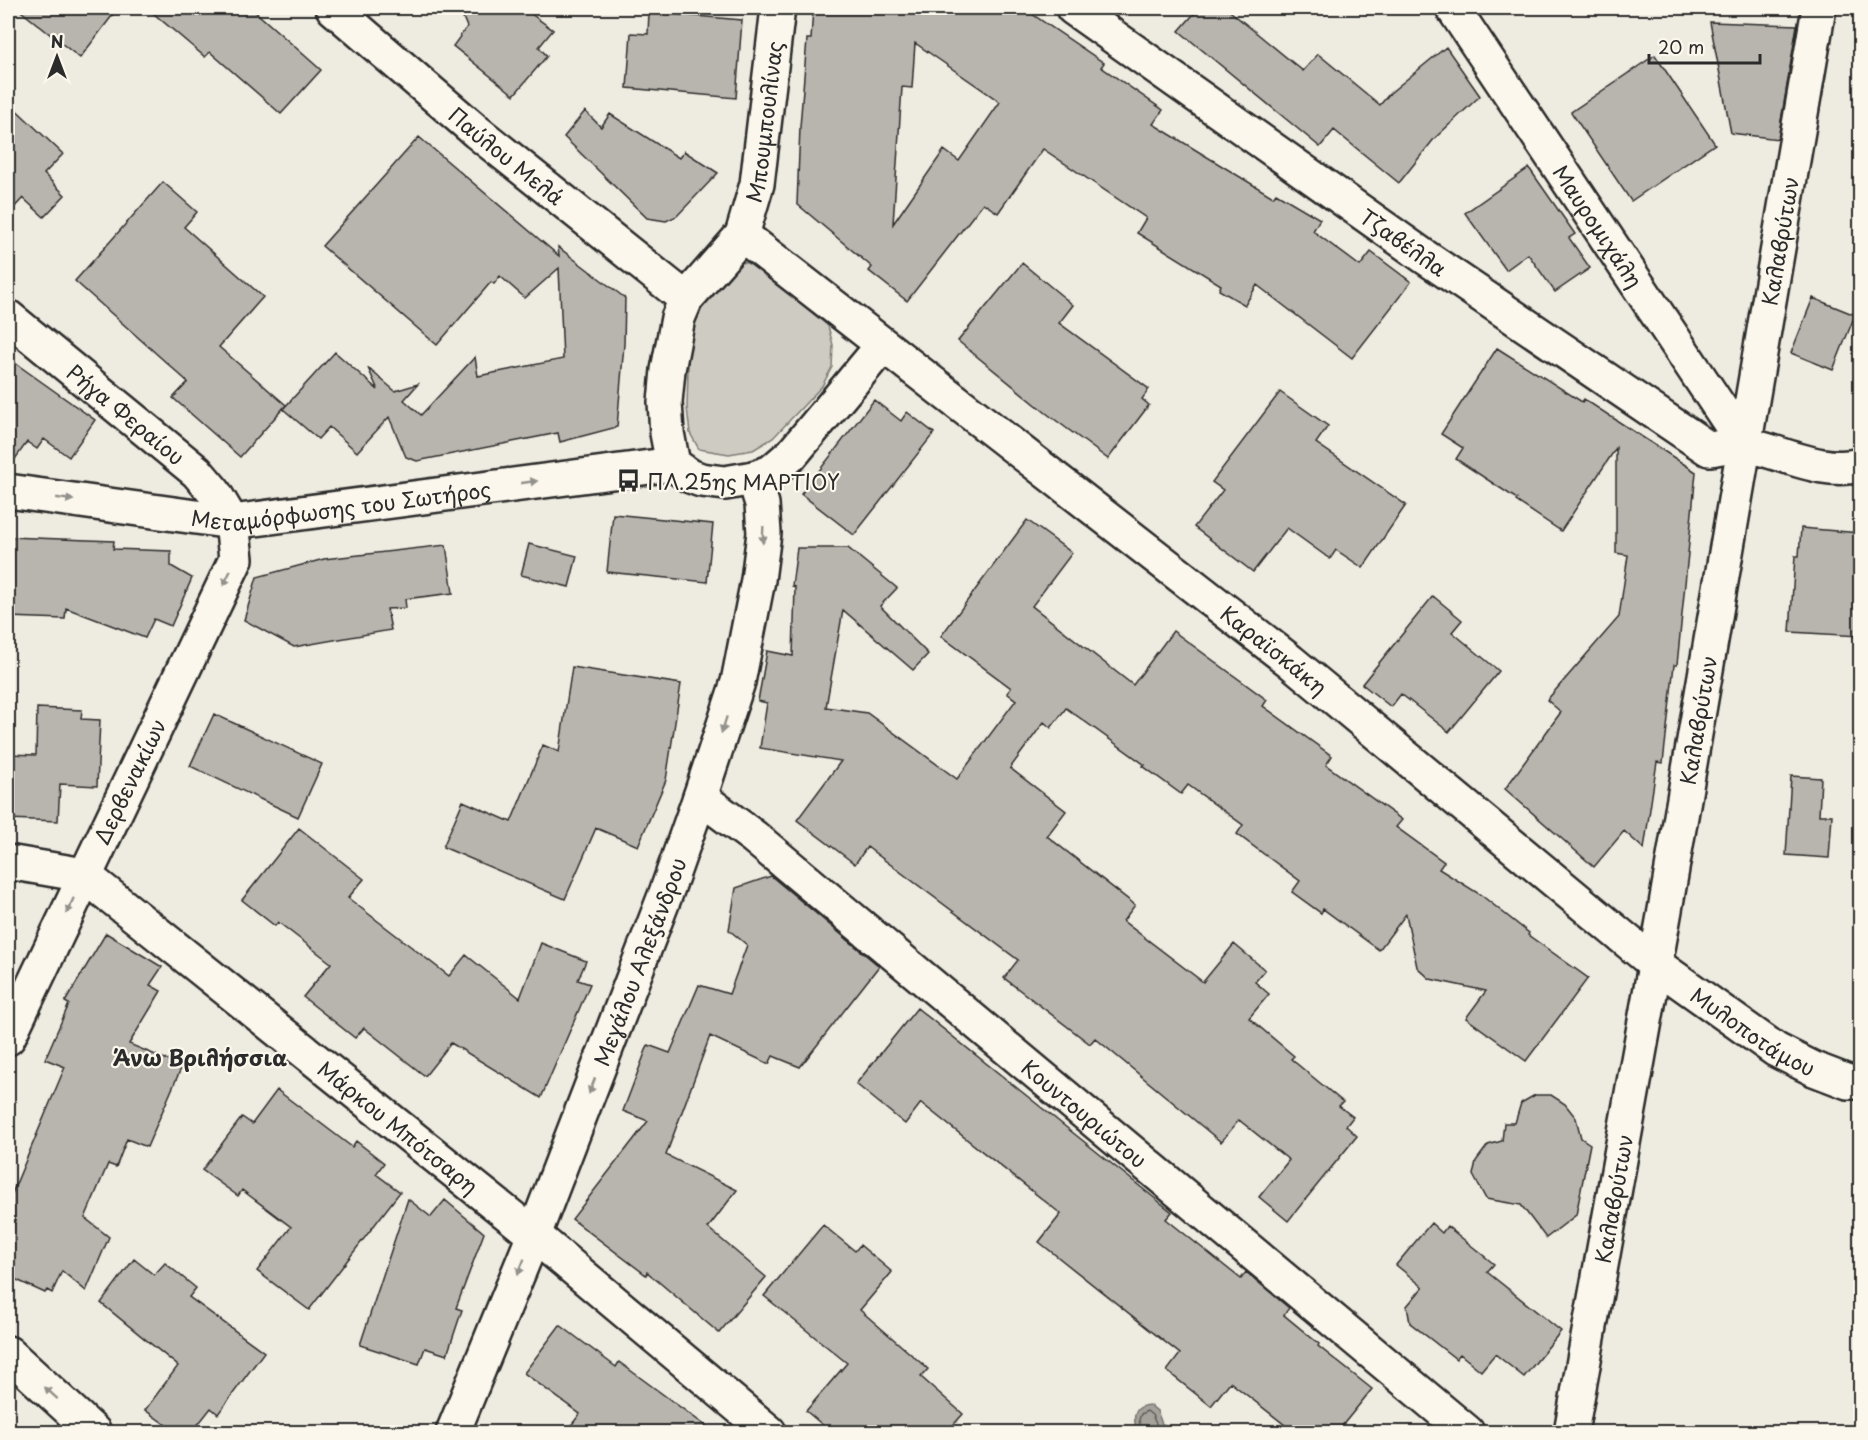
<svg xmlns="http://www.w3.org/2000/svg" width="1868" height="1440" viewBox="0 0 1868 1440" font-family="'Playpen Sans',sans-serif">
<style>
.green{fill:#cecbc2;stroke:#7c7b76;stroke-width:1.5}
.water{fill:#a4a29a;stroke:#74726e;stroke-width:1.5}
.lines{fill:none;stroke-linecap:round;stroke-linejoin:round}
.shore{stroke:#5b5b57;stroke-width:1.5}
.building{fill:#b8b5ae;stroke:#2b2b2b;stroke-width:1.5;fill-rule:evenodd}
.minor-casing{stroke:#2b2b2b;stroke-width:38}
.tertiary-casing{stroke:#2b2b2b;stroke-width:38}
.minor{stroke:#fbf7ec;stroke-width:33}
.tertiary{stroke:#fbf7ec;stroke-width:33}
.oneway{fill:#93918c}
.labels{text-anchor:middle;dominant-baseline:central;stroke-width:4.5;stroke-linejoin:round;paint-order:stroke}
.street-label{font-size:21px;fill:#2b2b2b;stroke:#fbf7ec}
.poi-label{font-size:21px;fill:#2b2b2b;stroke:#fbf7ec;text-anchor:start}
.neighbourhood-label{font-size:22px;font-weight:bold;fill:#2b2b2b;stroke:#fbf7ec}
</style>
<rect width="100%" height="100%" fill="#eeebe0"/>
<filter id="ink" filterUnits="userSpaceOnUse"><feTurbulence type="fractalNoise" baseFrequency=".0167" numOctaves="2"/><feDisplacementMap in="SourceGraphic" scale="12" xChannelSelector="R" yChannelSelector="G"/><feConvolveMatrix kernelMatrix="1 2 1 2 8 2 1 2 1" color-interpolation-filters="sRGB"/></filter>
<g filter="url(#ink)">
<path class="green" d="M741,261L759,268L828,326L833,345L832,367L822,386L773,438L753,450L729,454L699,449L690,433L687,408L689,333L692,315Z"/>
<path class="water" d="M1150,1405L1157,1411L1162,1424L1178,1429L1179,1432H1137C1133,1418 1132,1406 1150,1405Z"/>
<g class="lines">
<path class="shore" d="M1142,1432L1139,1420L1141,1414L1147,1411L1152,1415L1158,1428L1172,1432"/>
</g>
<path class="building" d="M17,8H118L80,58Z
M147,8H251L321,70L281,114L210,52L205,57Z
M459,8H523L553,30L539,47L547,56L514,95L453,46L467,27Z
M813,8H1023L1104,63L1101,67L1163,110L1153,124L1273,197L1276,193L1320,219L1313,231L1360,266L1371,252L1411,282L1352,358L1257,285L1245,305L1219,290L1221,285L1137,233L1146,218L1043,149L998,213L983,203L907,301L869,271L872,267L797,204L800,127L807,39H811ZM915,43L1000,102L959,161L944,150L893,224L902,87L912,88Z
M1199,8H1226L1303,71L1318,54L1380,105L1390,93L1446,47L1480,96L1434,139L1399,183L1334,130L1320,147L1179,31Z
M649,12L742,20L736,98L627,88L631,33L648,34Z
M1710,22L1797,25L1778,139L1731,133Z
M1655,55L1715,144L1631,201L1571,112Z
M8,102L63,154L44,174L65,195L44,217L23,198L8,214Z
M585,111L601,127L610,114L679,158L684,151L718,173L677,216L666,221L647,218L564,137Z
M419,137L559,256L558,247L625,298L624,344L617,427L560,442L558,433L417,461L406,457L389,417L357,452L329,427L318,439L283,409L335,352L378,390L368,368L395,391L418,384L404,400L421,415L475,357L478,376L563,359L559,268L525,298L500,276L494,284L491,282L437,345L322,246Z
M1529,168L1575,234L1569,238L1590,268L1555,292L1528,254L1506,270L1465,213Z
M163,182L197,212L184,227L263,297L219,347L286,405L240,457L173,398L188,382L75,281Z
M1022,263L1073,305L1059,323L1149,389L1142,399L1149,405L1108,459L1046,413L958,341Z
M1813,298L1855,315L1833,370L1791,353Z
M1497,348L1582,402L1584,399L1696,472L1677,665H1674L1663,763L1657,762L1644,849L1624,831L1594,867L1505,789L1561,712L1547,700L1619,617L1628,555L1616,553V448L1561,531L1516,501L1517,499L1456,459L1463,448L1441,434Z
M8,358L95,420L69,457L44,439L37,449L27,442L8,469Z
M1280,392L1328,426L1316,443L1406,505L1363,568L1336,550L1330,559L1287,528L1253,572L1194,527L1223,490L1212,482Z
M874,400L901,421L907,412L934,433L854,535L801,494Z
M613,514L713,524L707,582L607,572Z
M1027,520L1072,553L1032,606L1133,685L1173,631L1267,700L1263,706L1332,756L1326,765L1402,820L1396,827L1444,862L1439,869L1481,895L1529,933L1528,935L1588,978L1526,1061L1466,1018L1486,991L1430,979L1417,967L1406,914L1379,950L1323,909L1321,913L1292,892L1300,881L1237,834L1243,825L1188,785L1181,794L1143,766L1145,765L1066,708L1051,728L1044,722L1010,768L1066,811L1047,836L1135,905L1123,921L1203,982L1234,944L1265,970L1255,982L1269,994L1249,1018L1294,1056L1291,1059L1343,1102L1339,1106L1353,1117L1346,1126L1357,1136L1288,1221L1259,1197L1289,1160L1239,1120L1221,1142L1095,1038L1090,1044L1004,978L1018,960L867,847L855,864L797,820L841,761L760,748L767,703L758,701L767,651L793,656L795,587L792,586L797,548H848L897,588L880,606L928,654L913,670L843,610L826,707L867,713L957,779L1016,700L1007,693L1011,688L941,636Z
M1801,528L1860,533V636L1790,632L1795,556H1799Z
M8,537L114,541L113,549L171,551V566L192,578L171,626L154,619L145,638L66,608L65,619L8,617Z
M529,544L577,556L569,587L521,575Z
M446,545L453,593L405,599L406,608L387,609L391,630L294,647L244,620L257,577L324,559Z
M1433,596L1462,620L1452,632L1499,671L1449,732L1401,694L1391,707L1362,684Z
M572,667L681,684L666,780L638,846L596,828L565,899L443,847L463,801L511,822L543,745L559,752Z
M37,708L82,710L81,719L100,720L97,786L60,784L58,821L8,819V754L36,755Z
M214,714L322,764L298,817L190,766Z
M1791,776L1821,778L1819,815H1832L1829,858L1786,855Z
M299,828L364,879L348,898L449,976L466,955L520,998L541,943L586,961L578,980L590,984L541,1098L451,1043L425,1076L364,1028L355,1038L303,997L331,963L278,922L275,926L242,900Z
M771,876L879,966L800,1067L773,1056L769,1064L710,1036L666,1155L737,1190L708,1228L766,1277L719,1333L647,1272L646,1275L572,1219L648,1121L623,1111L648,1045L670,1053L699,985L729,994L747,945L729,930L736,888Z
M106,933L162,967L150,985L161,991L129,1044L182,1066L147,1147L127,1139L116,1167L108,1164L85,1218L109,1237L86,1291L62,1271L52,1293L47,1290L45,1293L8,1276V1203L65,1067L45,1059L69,1004L65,1002Z
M917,1008L1172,1212L1166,1219L1241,1279L1246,1272L1289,1308L1284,1315L1319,1344L1318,1346L1372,1389L1337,1432H1294L1230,1382L1211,1406L1167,1371L1180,1354L1039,1242L1061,1214L921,1103L905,1124L856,1084Z
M277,1090L352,1147L356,1141L384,1163L376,1174L400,1192L309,1310L257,1271L291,1227L242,1190L238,1196L202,1170L242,1117L252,1124Z
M1535,1095H1551L1565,1104L1576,1118L1581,1138L1590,1144L1576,1215L1546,1238L1521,1205L1486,1199L1473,1175L1476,1161L1488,1145L1502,1141L1504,1123H1515L1521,1103Z
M408,1199L431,1217L445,1200L484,1233L456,1308L462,1310L447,1355L425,1348L419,1364L360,1345Z
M1431,1223L1442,1233L1447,1226L1494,1264L1487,1272L1561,1331L1524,1377L1495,1354L1481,1371L1460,1354L1456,1359L1410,1323L1407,1306L1423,1287L1396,1265Z
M823,1225L855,1251L860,1245L892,1272L860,1310L928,1369L921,1377L963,1414L947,1432H831L806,1411L847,1363L764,1296Z
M134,1259L154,1275L165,1263L196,1288L189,1297L264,1352L218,1414L211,1408L192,1432H176L145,1410L178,1366L101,1303Z
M560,1325L616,1367L619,1362L714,1432H566L580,1414L524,1373Z"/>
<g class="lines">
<defs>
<g id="minor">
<path id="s1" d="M333,8L477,132L686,299"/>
<path id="s2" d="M1073,8L1425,257L1709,449C1720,448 1735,443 1746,445C1783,452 1822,475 1860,465"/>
<path id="s3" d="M1453,8L1744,444"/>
<path id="s4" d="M742,235L757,184L778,8"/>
<path id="s5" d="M8,317L197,472L214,492L232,522L236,559L8,1038"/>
<path id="s6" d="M883,345L792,454L771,472L754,478L725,483L701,480L690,476L673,464L667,433L665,402L668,370L678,318L686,299L742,235L1290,661L1655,964L1776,1050L1814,1069L1848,1082H1860"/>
<path id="s7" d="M8,491L232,522L673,464"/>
<path id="s8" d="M700,797L754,837L1467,1432"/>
<path id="s9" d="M8,862L84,875L534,1235L769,1432"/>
<path d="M8,1353L94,1432"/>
<path id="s10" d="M453,1432L534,1235L666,893L700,797L738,682L758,580L764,533L762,504L754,478"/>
</g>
<g id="tertiary">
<path id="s11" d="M1571,1432L1665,910L1819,8"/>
</g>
</defs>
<use href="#minor" class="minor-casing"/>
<use href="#tertiary" class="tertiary-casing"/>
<use href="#minor" class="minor"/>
<use href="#tertiary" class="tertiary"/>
</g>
<defs><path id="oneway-solid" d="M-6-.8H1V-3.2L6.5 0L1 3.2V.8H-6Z" transform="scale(1.5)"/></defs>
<g class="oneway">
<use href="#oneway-solid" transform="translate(529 482) rotate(-8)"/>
<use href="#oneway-solid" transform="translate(65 499) rotate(8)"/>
<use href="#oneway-solid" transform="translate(763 535) rotate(92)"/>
<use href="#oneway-solid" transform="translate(227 578) rotate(116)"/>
<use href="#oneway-solid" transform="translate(724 725) rotate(108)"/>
<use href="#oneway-solid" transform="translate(70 906) rotate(115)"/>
<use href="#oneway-solid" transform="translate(592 1086) rotate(111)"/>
<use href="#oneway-solid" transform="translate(521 1267) rotate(112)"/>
<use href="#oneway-solid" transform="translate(51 1393) rotate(-138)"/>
</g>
</g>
<defs>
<symbol id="bus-bare" viewBox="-9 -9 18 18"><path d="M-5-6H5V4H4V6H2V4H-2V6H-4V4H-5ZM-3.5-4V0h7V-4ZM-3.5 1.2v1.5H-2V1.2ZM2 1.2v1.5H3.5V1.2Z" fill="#2b2b2b" stroke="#fbf7ec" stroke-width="2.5" paint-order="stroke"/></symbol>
</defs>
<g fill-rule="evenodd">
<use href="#bus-bare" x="612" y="464" width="33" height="33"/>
</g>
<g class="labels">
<g class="street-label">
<text stroke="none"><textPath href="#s4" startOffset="116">Μπουμπουλίνας</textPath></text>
<text stroke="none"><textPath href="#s1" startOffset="228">Παύλου Μελά</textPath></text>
<text stroke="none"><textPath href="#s3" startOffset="262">Μαυρομιχάλη</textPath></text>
<text stroke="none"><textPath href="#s2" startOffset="405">Τζαβέλλα</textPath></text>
<text stroke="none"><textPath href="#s11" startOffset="1209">Καλαβρύτων</textPath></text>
<text stroke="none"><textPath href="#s5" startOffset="153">Ρήγα Φεραίου</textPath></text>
<text stroke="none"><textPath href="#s7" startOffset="336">Μεταμόρφωσης του Σωτήρος</textPath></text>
<text stroke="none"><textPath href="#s6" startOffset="1202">Καραϊσκάκη</textPath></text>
<text stroke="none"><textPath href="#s11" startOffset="723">Καλαβρύτων</textPath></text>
<text transform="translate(129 781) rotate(-64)">Δερβενακίων</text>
<text stroke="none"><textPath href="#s10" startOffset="506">Μεγάλου Αλεξάνδρου</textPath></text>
<text stroke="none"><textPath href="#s6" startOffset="1815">Μυλοποτάμου</textPath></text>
<text stroke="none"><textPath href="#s8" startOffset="498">Κουντουριώτου</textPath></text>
<text stroke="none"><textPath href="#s9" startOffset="480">Μάρκου Μπότσαρη</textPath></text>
<text stroke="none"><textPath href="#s11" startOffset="237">Καλαβρύτων</textPath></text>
</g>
<g class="poi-label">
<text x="647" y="481">ΠΛ.25ης ΜΑΡΤΙΟΥ</text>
</g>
<g class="neighbourhood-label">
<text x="200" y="1056">Άνω Βριλήσσια</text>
</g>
</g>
<rect width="1868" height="1440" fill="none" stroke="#fbf7ec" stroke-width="30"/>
<rect x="15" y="15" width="1838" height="1410" fill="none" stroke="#2b2b2b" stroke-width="2" filter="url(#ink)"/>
<g transform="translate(57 57)" stroke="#fbf7ec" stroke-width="4.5" paint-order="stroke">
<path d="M0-4.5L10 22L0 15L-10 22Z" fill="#2b2b2b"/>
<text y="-9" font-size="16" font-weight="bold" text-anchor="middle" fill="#2b2b2b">N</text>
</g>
<path d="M1649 54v9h111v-9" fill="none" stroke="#2b2b2b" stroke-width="3"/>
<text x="1658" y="54" font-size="18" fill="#2b2b2b" stroke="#fbf7ec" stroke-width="4.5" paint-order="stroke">20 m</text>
</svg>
